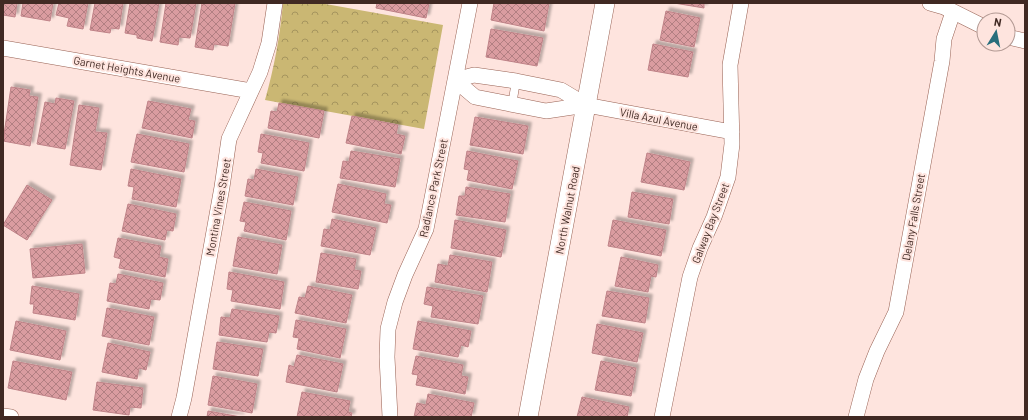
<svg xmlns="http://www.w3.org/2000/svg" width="1028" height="420" viewBox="0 0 1028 420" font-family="Barlow,sans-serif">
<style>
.park{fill:url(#park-crowns)}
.building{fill:url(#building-cross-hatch);stroke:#bf8388;filter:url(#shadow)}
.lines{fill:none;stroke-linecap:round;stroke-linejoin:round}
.service-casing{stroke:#986254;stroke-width:9}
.minor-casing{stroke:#986254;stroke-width:16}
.tertiary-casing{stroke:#986254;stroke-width:20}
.service{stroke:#fff;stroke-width:8}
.minor{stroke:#fff;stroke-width:15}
.tertiary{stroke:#fff;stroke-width:19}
.labels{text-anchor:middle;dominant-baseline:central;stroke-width:4;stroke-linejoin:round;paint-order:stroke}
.street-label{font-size:11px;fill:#402923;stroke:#fee4de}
</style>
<defs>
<pattern id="park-crowns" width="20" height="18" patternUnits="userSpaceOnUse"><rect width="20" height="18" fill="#cab773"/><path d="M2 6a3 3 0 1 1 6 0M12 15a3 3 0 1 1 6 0" fill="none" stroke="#a5955e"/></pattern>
<pattern id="building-cross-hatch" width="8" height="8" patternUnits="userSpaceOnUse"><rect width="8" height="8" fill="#da9ca0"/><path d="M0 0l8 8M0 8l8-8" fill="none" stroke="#b27f82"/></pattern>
<filter id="shadow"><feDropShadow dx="3.5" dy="-3.5" stdDeviation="1" flood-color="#0004"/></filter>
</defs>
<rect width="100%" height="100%" fill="#fee4de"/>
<path class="park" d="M283,3H320L443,25L424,129L265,100C274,68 280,36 283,3Z"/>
<path class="building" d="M3,3H17L15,17L3,15Z
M23,3H53L50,21L21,16Z
M59,3H88L83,29L67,26L69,18L56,15Z
M95,3H123L119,29L111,28L110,33L90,30Z
M130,3H159L152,41L137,38V35L125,33Z
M166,3H196L190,38L179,37L178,45L160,42Z
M202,3H235L228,46L214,44L213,50L195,47Z
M377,3H429L426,18L376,8Z
M494,3L500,4V3H549L544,31L491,20Z
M674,3H704V8Z
M666,11L700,18L694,47L660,40Z
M491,29L543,38L537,66L486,57Z
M653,44L693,52L688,77L648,70Z
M11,87L30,90L29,96L38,97L30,146L3,141Z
M56,98L74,101L65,149L37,144L45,102L55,104Z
M148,101L191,109L188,120L195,121L192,138L142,128Z
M279,103L324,111L319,138L268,128L271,111L277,112Z
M79,105L99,108L95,132L107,133L101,170L70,165Z
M352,116L398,125L396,134L405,136L401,154L346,143Z
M475,117L528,126L523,154L470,145Z
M137,134L189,144L184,172L131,162Z
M261,134L309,143L304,171L261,163L263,153L258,152Z
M351,151L400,159L395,187L340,178L343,161L349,162Z
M467,151L518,161L512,189L467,180L469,170L464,169Z
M647,153L690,162L684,190L641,182Z
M131,169L181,179L176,207L132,199L134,187L128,186Z
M256,169L298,177L293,205L245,196L248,179L254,180Z
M338,184L386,194L384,204L391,205L387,223L332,212Z
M27,185L52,200L27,240L3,225Z
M466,187L510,194L505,222L456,215L459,196H465Z
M632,192L673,199L669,224L628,217Z
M244,202L291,211L286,240L244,231L246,222L240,221Z
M128,204L176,214L173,231L167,230L165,240L122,231Z
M332,219L376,228L370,255L321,246L324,229L330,230Z
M455,220L506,230L501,257L451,248Z
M613,220L666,230L661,256L608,246Z
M238,237L282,245L277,274L233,266Z
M118,238L161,246L159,257L168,259L165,277L119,268L121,259L114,257Z
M82,244L85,273L33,278L30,249Z
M321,253L356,259L354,270L361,271L358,289L316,282Z
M450,255L492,262L487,292L435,282L438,264L448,266Z
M621,257L658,265L656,277L651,276L648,292L615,286Z
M229,272L284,282L280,309L231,301L233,290L227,289Z
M118,274L163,283L160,300L151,299L149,309L107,301L110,283L116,284Z
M32,286L79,294L75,320L33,313L34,304H30Z
M308,286L352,295L346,323L295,313L299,297L305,298Z
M427,287L483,296L478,324L431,317L433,306L424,304Z
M607,291L649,298L645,323L602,316Z
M107,308L154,317L149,345L102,336Z
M232,309L279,316L276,333L269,332L267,342L219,335L221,317L230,318Z
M296,320L346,329L340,358L297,349L299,338L293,337Z
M16,321L66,331L60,360L10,350Z
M418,321L471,331L468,347L461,345L458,357L413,349Z
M597,324L643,333L637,362L592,353Z
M217,342L263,349L258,376L213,369Z
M108,343L150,352L146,370L139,368L137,379L102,372Z
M297,355L343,364L337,392L286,382L289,365L294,367Z
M416,356L463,365L461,376L468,377L465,394L416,385L418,375L412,374Z
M13,361L72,372L66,400L8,388Z
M601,361L636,368L631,396L595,390Z
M213,376L257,384L252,413L208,405Z
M97,382L143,388L141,408L130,407L129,415L93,410Z
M302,392L350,401L348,412L352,413L351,417H297Z
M428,394L474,403L471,417H414L417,403L426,405Z
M582,397L629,407L627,417H577Z
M208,411L241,417H207Z"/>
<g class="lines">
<defs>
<path id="service" d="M512,105L516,81"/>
<path id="minor" d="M930,3L944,7L984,27
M1008,37L1025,41
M3,48L251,91
M455,80L474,75L516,81L561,90L586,105L732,132
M455,80L475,97L546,111L586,105
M3,416L11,417
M179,417L184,398L222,187L229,139L260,72L269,43L275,3
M390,417L387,357L388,329L395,302L405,275L426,229L470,3
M662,417L690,277L700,248L714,217L728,177L732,144L730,65L741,3
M856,417L866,379L877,351L896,312L942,61L944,39L953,12"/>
<path id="tertiary" d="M528,417L605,3"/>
</defs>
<use href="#service" class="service-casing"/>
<use href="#minor" class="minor-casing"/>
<use href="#tertiary" class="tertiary-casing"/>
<use href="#service" class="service"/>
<use href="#minor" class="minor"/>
<use href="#tertiary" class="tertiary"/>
</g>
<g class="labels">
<g class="street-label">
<text transform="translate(127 69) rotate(10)">Garnet Heights Avenue</text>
<text transform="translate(659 119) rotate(11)">Villa Azul Avenue</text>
<text transform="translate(433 188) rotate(-78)">Radiance Park Street</text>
<text transform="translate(218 207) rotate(-80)">Montina Vines Street</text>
<text transform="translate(567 210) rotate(-79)">North Walnut Road</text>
<text transform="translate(913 217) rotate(-80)">Delany Falls Street</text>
<text transform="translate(710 223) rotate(-69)">Galway Bay Street</text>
</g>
</g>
<rect width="1028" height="420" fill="none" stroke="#402923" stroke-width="8"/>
<g transform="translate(996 32) rotate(10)"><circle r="19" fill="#fee4de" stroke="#b29993"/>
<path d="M0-3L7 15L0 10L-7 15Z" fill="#286e7c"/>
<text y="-6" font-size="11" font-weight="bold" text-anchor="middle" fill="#402923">N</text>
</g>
</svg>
